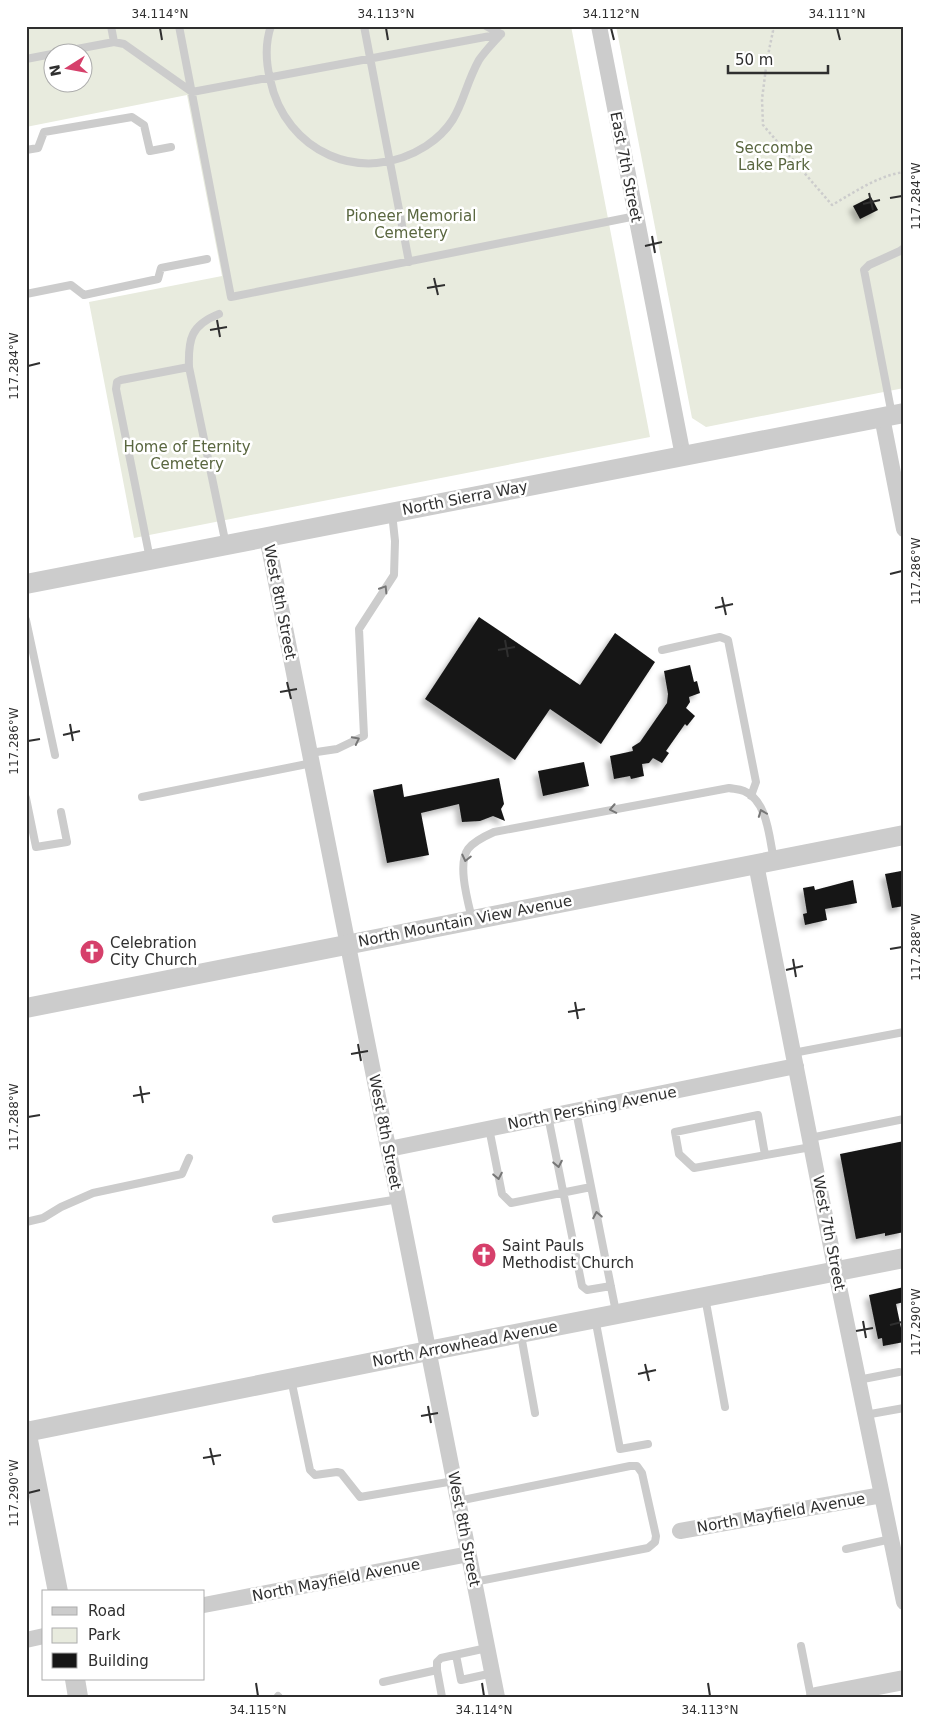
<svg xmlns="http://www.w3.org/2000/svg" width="930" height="1723" viewBox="0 0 930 1723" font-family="'DejaVu Sans',sans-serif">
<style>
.green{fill:#e8ebde;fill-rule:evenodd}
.building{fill:#161616;filter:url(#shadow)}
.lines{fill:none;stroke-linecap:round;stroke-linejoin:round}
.path{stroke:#ccc;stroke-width:2.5;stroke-dasharray:2.5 2.5;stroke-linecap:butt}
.service{stroke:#ccc;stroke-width:8}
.minor{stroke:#ccc;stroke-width:16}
.tertiary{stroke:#ccc;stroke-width:20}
.oneway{stroke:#767676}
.ticks{fill:none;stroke:#2f2f2f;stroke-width:2}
.labels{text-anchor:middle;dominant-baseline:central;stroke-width:5;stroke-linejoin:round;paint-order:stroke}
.park-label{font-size:15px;fill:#5a6740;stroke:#fff}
.street-label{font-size:15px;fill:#2f2f2f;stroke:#fff}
.poi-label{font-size:15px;fill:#2f2f2f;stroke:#fff;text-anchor:start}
.neatline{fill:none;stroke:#2f2f2f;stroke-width:2}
.ticks-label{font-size:12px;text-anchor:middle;fill:#2f2f2f}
</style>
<defs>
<filter id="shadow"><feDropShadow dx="-4.5" dy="4.5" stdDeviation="2.5" flood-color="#0004"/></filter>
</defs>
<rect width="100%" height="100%" fill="#fff"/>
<path class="green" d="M26,26H571L650,437L134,538L89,302L222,276L187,95L26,127ZM52,52H82V82H52Z
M616,26H904V388L706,427L692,418Z"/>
<path class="building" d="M871,197L878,210L860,219L853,206Z
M479,617L580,685L615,633L655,662L601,744L550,709L515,760L425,699Z
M690,665L694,682L697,681L700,693L689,697L690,702L686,708L695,716L687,726L685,724L666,751L669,753L662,763L653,758L649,763L642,764L644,776L631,779L630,776L614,779L610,756L633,751L632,747L640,742L667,703L668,694L664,671Z
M584,762L589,786L543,796L538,771Z
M499,778L504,804L501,809L505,821L493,816L480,821L462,822L459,804L421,813L429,855L387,863L373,790L402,784L404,797Z
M901,871L904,887V906L892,908L885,874Z
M853,880L857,903L825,909L827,920L805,925L803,914L807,913L803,888L814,886L815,890Z
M904,1141V1232L885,1236V1233L856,1239L840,1154Z
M904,1287V1302L896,1304L904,1342L883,1346L882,1338L878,1339L869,1295Z"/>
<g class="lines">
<path class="path" d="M770,26L773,31L767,60L762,99L763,125L832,205C855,192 877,176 904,172"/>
<path class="service" d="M111,26L114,42
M179,26L231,297L636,216
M271,26C265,43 266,62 270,79C285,152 362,187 426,146C464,121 460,94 479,60C485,51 494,42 501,34
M364,26L409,262
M486,26L501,34
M61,52L114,42L124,44L192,92L501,34
M26,59L52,54
M26,150L38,148L44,132L132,117L144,125L150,151L171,147
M26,294L71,285L84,295L158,279L161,268L207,259
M219,314C191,325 188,339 189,367L226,545
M892,415L864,270L869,265L900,251L904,248
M150,559L116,389L117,382L121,380L189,367
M26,620L55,755
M662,650L720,637L728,640L756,782L751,796
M310,753L337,749L364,736L359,629L394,575L395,541L392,513
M142,797L312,763
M26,798L36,847L67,842L61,812
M472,919C468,902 457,864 468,849C474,841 485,836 494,832L729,788C734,789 739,789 744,791C768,801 769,838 774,860
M793,1053L904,1032
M576,1111L616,1312
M548,1116L582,1286L587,1290L611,1286
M489,1128L502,1194L511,1203L591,1187
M810,1138L904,1119
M765,1155L758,1115L675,1132L679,1154L694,1168L811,1147
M276,1219L399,1199
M26,1222L43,1218L61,1207L93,1193L182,1174L189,1158
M705,1297L725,1407
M595,1318L620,1449L648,1444
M521,1335L535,1413
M291,1379L310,1470L315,1475L337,1472L341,1473L360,1497L454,1481
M858,1380L899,1372
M865,1415L904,1408
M458,1501L630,1466H637L642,1473L656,1536L655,1542L648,1548L474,1582
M846,1549L891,1539
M801,1646L811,1697
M456,1655L461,1680L493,1673
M383,1682L437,1670
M278,1696L279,1697
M442,1697L437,1670V1662L441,1658L487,1648"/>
<path class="minor" d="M599,26L683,456
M882,417L904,529
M267,537L497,1697
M756,864L836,1272L904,1602
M389,1149L796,1066
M680,1531L882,1495
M204,1605L469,1554
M26,1640L44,1636"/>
<path class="tertiary" d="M26,584L904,413
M26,1008L904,835
M26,1430L58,1592
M26,1432L428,1351L904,1258
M75,1679L78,1697
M816,1697L904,1680"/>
</g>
<defs><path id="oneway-chevron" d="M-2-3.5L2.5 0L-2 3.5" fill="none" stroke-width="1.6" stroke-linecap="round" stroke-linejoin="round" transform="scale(1.25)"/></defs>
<g class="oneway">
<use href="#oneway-chevron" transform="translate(384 589) rotate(-58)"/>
<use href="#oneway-chevron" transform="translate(356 740) rotate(-27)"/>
<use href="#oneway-chevron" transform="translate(613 809) rotate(169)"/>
<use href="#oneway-chevron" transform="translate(762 813) rotate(-111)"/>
<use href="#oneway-chevron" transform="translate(466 858) rotate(103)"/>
<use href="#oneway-chevron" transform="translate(558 1164) rotate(79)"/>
<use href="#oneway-chevron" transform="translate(498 1176) rotate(79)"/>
<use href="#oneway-chevron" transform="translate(597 1215) rotate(-101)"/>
</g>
<path class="ticks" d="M160,28L162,40M386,28L388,40M611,28L614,40M837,28L840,40M869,193L873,210M890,198L902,196M863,204L880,200M652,236L655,253M645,246L662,242M434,278L438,295M427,288L445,285M217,320L220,337M210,330L227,327M28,366L40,363M890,574L902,571M722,597L726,615M715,608L733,604M505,640L508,657M498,650L515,647M287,682L291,699M280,692L297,689M70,724L73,741M63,735L80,731M28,741L40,739M890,949L902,947M793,959L796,977M786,970L803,966M575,1002L578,1019M568,1012L585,1009M358,1044L361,1061M351,1054L368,1051M140,1086L143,1103M133,1096L150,1093M28,1117L40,1115M863,1321L866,1338M890,1325L902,1322M856,1331L873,1328M645,1364L649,1381M638,1374L656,1370M428,1406L431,1423M421,1416L438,1413M210,1448L214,1465M203,1458L221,1455M28,1493L40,1490M256,1683L258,1696M482,1683L484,1696M708,1683L710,1696"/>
<defs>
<symbol id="church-disc" viewBox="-11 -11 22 22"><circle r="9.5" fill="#d6406b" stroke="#fff"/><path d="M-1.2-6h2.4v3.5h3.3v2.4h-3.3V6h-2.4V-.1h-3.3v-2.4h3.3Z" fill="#fff"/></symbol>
</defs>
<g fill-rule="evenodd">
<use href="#church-disc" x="78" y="938" width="28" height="28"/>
<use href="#church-disc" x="470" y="1241" width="28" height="28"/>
</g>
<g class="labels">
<g class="park-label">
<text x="774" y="148">Seccombe<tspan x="774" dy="17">Lake Park</tspan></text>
<text x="411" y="216">Pioneer Memorial<tspan x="411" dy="17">Cemetery</tspan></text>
<text x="187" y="447">Home of Eternity<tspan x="187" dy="17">Cemetery</tspan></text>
</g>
<g class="street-label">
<text transform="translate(626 167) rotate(79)">East 7th Street</text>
<text transform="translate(465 498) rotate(-11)">North Sierra Way</text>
<text transform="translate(280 602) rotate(79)">West 8th Street</text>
<text transform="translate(465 921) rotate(-11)">North Mountain View Avenue</text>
<text transform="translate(592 1108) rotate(-11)">North Pershing Avenue</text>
<text transform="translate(385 1132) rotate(79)">West 8th Street</text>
<text transform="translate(829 1233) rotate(79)">West 7th Street</text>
<text transform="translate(465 1344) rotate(-11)">North Arrowhead Avenue</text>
<text transform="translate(781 1513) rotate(-10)">North Mayfield Avenue</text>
<text transform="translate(464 1529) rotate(79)">West 8th Street</text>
<text transform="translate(336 1580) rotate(-11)">North Mayfield Avenue</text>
</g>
<g class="poi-label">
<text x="110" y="943">Celebration<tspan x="110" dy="17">City Church</tspan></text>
<text x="502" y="1246">Saint Pauls<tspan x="502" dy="17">Methodist Church</tspan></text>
</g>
</g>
<rect width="930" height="1723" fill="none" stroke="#ffffff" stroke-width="55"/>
<rect x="42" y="1590" width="162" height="90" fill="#ffffff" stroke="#acacac"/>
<rect x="52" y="1607" width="25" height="8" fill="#cccccc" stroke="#acacac"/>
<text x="88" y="1616" font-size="15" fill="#2f2f2f">Road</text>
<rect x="52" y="1628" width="25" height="15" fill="#e8ebde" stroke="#acacac"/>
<text x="88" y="1640" font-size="15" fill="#2f2f2f">Park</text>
<rect x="52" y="1653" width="25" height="15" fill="#161616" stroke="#acacac"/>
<text x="88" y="1666" font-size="15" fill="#2f2f2f">Building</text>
<g transform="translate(68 68) rotate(259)"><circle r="24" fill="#ffffff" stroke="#acacac"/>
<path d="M0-4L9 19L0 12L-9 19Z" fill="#d6406b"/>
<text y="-8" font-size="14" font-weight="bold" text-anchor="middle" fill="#2f2f2f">N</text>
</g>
<path d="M728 65v8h100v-8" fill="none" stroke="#2f2f2f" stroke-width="2.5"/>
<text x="735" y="65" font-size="15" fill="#2f2f2f" stroke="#ffffff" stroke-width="4" paint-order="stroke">50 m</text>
<rect x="28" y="28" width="874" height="1668" class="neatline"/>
<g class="ticks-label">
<text x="160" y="18">34.114°N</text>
<text x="386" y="18">34.113°N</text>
<text x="611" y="18">34.112°N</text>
<text x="837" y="18">34.111°N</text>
<text transform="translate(916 196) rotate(-90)" y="4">117.284°W</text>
<text transform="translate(14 366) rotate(-90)" y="4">117.284°W</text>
<text transform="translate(916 571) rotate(-90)" y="4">117.286°W</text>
<text transform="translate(14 741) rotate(-90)" y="4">117.286°W</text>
<text transform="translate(916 947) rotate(-90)" y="4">117.288°W</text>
<text transform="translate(14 1117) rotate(-90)" y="4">117.288°W</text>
<text transform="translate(916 1322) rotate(-90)" y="4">117.290°W</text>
<text transform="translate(14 1493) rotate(-90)" y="4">117.290°W</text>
<text x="258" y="1714">34.115°N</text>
<text x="484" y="1714">34.114°N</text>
<text x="710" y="1714">34.113°N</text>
</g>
</svg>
